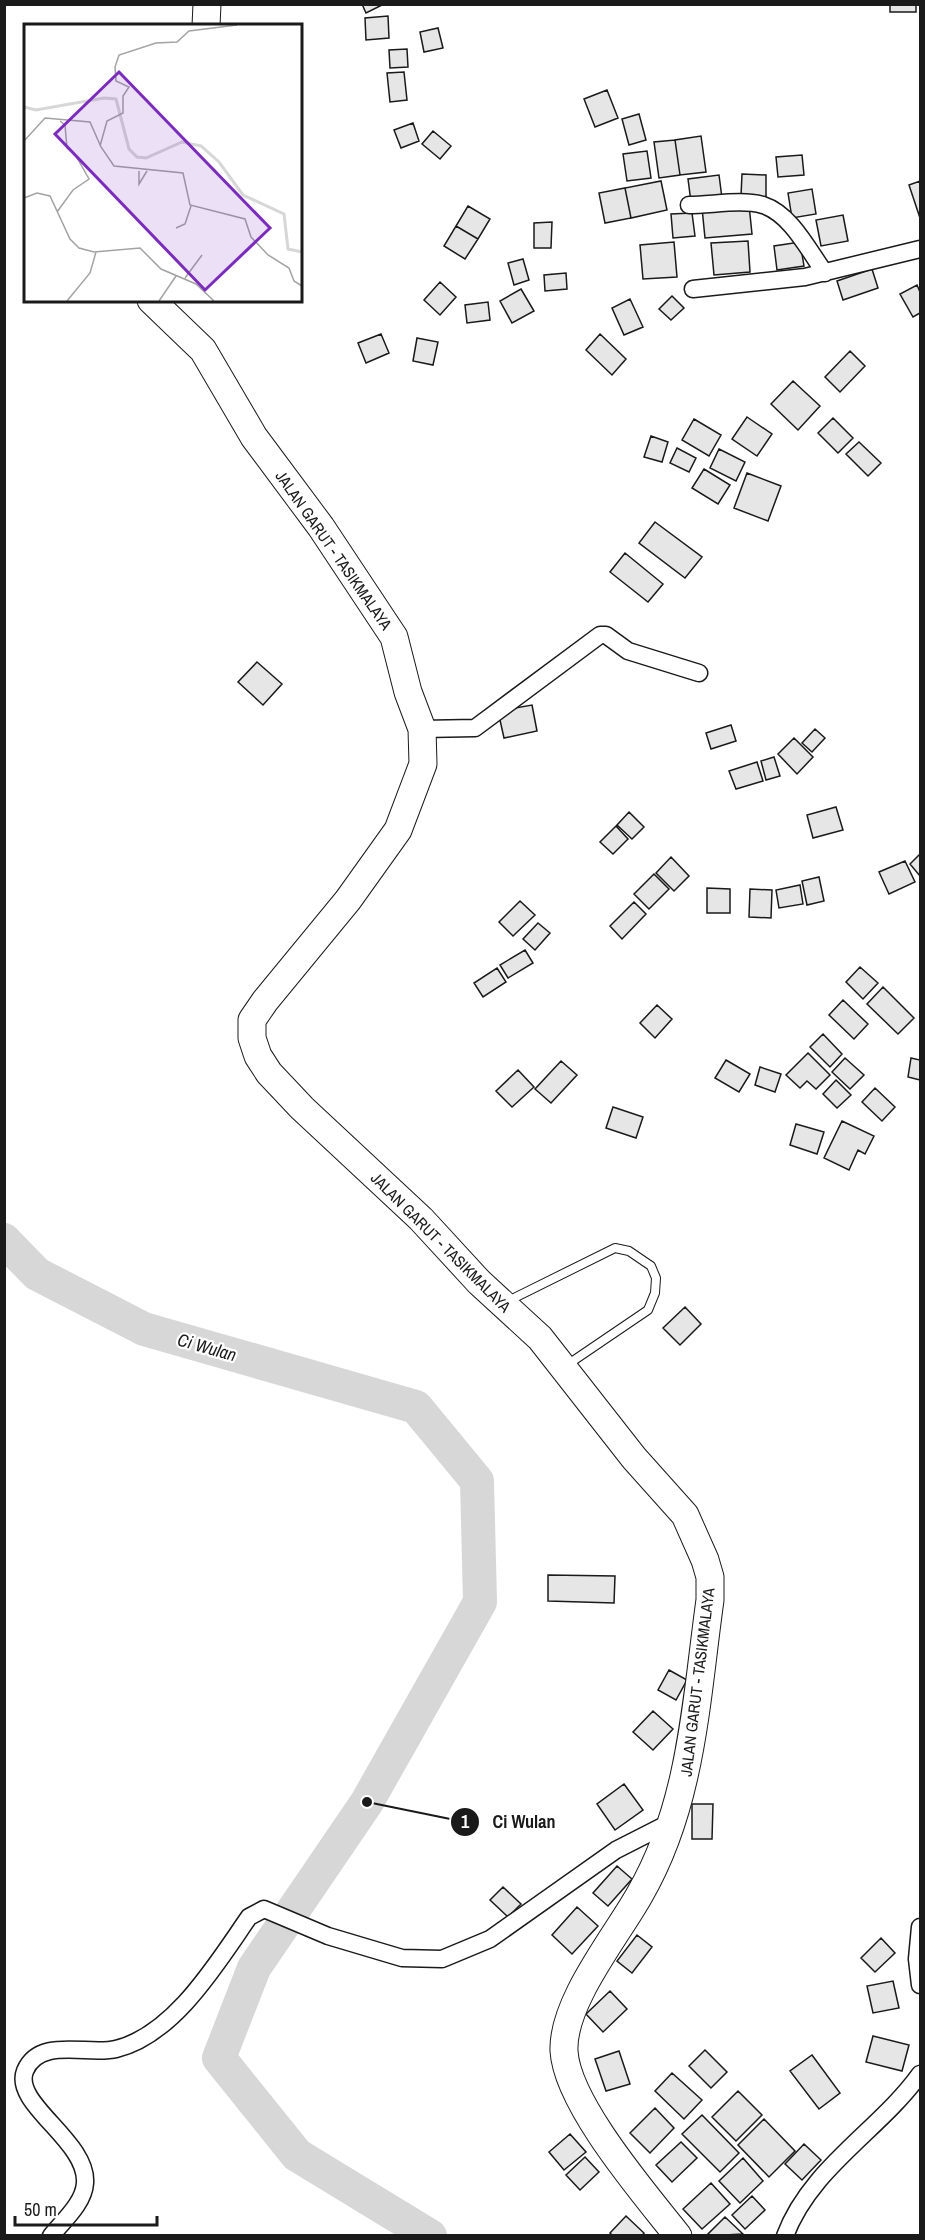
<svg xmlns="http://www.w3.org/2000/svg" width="925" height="2240" viewBox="0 0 925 2240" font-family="'Archivo Narrow',sans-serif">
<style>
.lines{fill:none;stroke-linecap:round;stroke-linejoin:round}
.river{stroke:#d7d7d7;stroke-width:34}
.building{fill:#e6e6e6;stroke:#1a1a1a;stroke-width:1.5}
.service-casing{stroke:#1a1a1a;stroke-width:10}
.minor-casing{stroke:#1a1a1a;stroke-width:19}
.primary-casing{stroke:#1a1a1a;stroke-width:29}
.service{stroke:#fff;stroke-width:8}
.minor{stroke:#fff;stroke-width:16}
.primary{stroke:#fff;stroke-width:27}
.labels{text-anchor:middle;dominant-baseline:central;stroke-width:4.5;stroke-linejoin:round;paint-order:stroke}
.street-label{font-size:16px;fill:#1a1a1a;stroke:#fff}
.water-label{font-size:18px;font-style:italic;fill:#1a1a1a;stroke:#fff}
.inset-river{fill:none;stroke:#d7d7d7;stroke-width:3}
.inset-road{fill:none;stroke:#a3a3a3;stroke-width:1.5}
.view{fill:#7b2cbf;fill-opacity:0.15;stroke:#7b2cbf;stroke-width:3}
.inset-edge{fill:none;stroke:#1a1a1a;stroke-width:3}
.leader{fill:none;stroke:#1a1a1a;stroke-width:2}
.callout-dot{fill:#1a1a1a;stroke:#fff;stroke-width:2}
.mark-label{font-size:18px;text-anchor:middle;font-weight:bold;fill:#fff}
.callout-label{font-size:18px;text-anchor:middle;font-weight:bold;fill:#1a1a1a;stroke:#fff;stroke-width:4.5;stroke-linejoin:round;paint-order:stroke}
</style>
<rect width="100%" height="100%" fill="#fff"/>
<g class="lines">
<path class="river" d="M4,1240L37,1274L144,1329L416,1407L477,1481L480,1602L367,1802L254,1968L219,2058L297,2155L430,2236"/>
</g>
<path class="building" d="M362,4H382V5L366,13Z
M890,4H916V12H890Z
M388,16L389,38L366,40L365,18Z
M438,28L443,48L424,52L420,32Z
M407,49L408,67L390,68L389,50Z
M404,72L407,100L390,102L387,73Z
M607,90L618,118L595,127L584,99Z
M639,114L646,140L629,145L622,119Z
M413,123L419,141L401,148L394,130Z
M433,131L451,146L440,159L422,144Z
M701,136L706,172L680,175L675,140Z
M675,140L680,175L659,178L654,142Z
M647,151L651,178L627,181L623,154Z
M802,155L804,175L778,177L776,157Z
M742,174L766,175V197L741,196Z
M719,175L722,198L691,202L688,179Z
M661,181L667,210L631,218L625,188Z
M920,181V218L909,185Z
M625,188L631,218L605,223L599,193Z
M812,189L816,214L792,218L788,193Z
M749,205L752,234L705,238L702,208Z
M468,206L490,219L478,239L456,226Z
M692,213L695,236L673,238L671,214Z
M843,215L848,241L821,246L816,220Z
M552,222L551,248H534V223Z
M456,226L478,239L465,259L444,246Z
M748,241L750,272L714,275L711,243Z
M674,242L677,277L643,279L640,245Z
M800,242L804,266L777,270L774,246Z
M523,259L529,280L514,285L508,263Z
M872,269L878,288L843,300L837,281Z
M566,273L567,289L545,291L544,275Z
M440,282L456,297L440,315L424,300Z
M917,285L920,292V313L913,317L900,294Z
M521,289L534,311L512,323L500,301Z
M672,296L684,308L671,320L659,309Z
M630,299L643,327L624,335L612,308Z
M488,302L490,320L467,323L465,305Z
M381,334L389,353L366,363L358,343Z
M600,334L626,359L612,375L586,350Z
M417,338L438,342L433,365L413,361Z
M850,351L865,366L840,392L825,377Z
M793,381L820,406L798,430L771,404Z
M747,417L772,434L757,456L732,439Z
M833,418L853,438L838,453L818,433Z
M694,419L721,435L709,456L682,440Z
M651,436L668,442L662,462L644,457Z
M859,442L881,463L868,476L846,454Z
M677,448L696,458L689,472L670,463Z
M719,449L745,462L736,481L710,468Z
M704,469L730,485L718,504L692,488Z
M747,473L781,486L768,521L734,508Z
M655,522L702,557L685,578L639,543Z
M625,553L663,584L648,602L610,572Z
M257,662L282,684L263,705L238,682Z
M532,705L537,731L504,738L498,711Z
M731,725L736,741L711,749L706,733Z
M815,729L825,738L812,752L802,743Z
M794,738L813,757L797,774L778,754Z
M774,757L780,776L766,780L761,761Z
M757,762L763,781L736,789L729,771Z
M836,807L843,830L813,838L807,815Z
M629,812L644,827L632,839L617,825Z
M616,826L628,839L613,854L600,842Z
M920,854V876L910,864Z
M671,857L689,876L674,891L656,873Z
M905,861L915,882L889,894L879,872Z
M654,874L669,889L649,909L634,894Z
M819,877L824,901L807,905L802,881Z
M800,885L803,904L779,908L776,890Z
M707,888L730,889V913H707Z
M750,889L772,890L771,918L749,917Z
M520,901L535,915L513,936L499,922Z
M634,902L646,914L622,939L610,926Z
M538,923L550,933L535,950L523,939Z
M525,950L533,963L508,978L500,965Z
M860,967L878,983L863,999L846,982Z
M497,968L506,982L483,997L474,983Z
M883,987L914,1018L898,1034L867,1004Z
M843,1000L868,1024L854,1039L829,1015Z
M657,1005L672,1019L655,1038L640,1023Z
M823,1034L842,1054L830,1067L810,1047Z
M808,1053L830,1075L816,1089L807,1081L800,1088L786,1075Z
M845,1058L864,1075L850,1089L832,1072Z
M911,1058L920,1060V1080L908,1077Z
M726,1060L750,1074L739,1092L715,1078Z
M561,1061L577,1075L551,1103L535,1089Z
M760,1067L781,1074L775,1092L755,1085Z
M518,1070L534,1087L512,1107L496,1091Z
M836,1080L851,1095L837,1108L823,1094Z
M875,1088L895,1107L882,1121L862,1102Z
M613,1107L643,1117L636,1138L606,1128Z
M842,1121L874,1136L865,1154L858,1150L849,1170L824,1158Z
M796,1124L824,1132L817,1154L790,1145Z
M685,1307L701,1324L680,1345L663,1328Z
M548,1575L615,1576L614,1603L548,1601Z
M669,1670L687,1680L676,1700L658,1690Z
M653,1711L673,1729L653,1750L633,1732Z
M624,1784L643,1810L615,1830L597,1804Z
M692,1804H713L712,1839H692Z
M617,1866L632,1879L608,1906L593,1893Z
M503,1887L521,1904L508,1917L490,1900Z
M577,1907L598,1926L572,1954L552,1935Z
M637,1935L652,1947L632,1973L617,1961Z
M881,1938L895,1953L875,1972L861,1958Z
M893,1981L899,2008L873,2013L867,1986Z
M610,1991L627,2009L603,2032L586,2014Z
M873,2036L909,2045L902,2071L866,2062Z
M705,2050L727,2072L711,2088L689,2066Z
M619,2051L630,2084L606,2091L595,2059Z
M812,2055L840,2093L819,2109L790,2071Z
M672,2073L702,2100L684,2119L655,2091Z
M738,2091L762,2115L736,2141L712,2117Z
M655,2108L674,2128L650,2153L630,2133Z
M702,2115L739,2153L720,2172L682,2134Z
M764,2119L795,2151L769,2177L738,2145Z
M570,2134L586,2152L564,2170L549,2152Z
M681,2142L697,2158L672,2182L656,2165Z
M804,2144L821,2160L802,2180L785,2164Z
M585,2157L599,2172L580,2190L566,2175Z
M743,2158L763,2181L740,2203L719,2181Z
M711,2183L730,2204L702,2229L683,2209Z
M752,2196L765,2210L745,2229L732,2215Z
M626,2216L644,2233L642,2236H613L610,2233Z
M725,2217L743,2234L706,2236Z"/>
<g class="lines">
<defs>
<path id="service" d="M506,1302L615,1248L629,1251L651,1266L656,1278L655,1293L648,1310L567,1365"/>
<path id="minor" d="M689,205C712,205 742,199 763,205C791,214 809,251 825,273
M693,289L805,277L920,249
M422,729L475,728L600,635H606L628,651L699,673
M920,1927L917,1959L920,1985
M51,2236C63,2221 84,2203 85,2183C88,2141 12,2104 25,2071C39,2036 89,2056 116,2049C174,2035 217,1963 249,1917L264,1909L328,1936L402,1958L442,1959L490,1939L616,1850L671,1822
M785,2236C810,2168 880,2130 920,2074"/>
<path id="primary" d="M206,26L207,4
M151,300L203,350L254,437L321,527L394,637L408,692L422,729L423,764L398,830L348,900L265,1001L252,1020V1038L258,1056L269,1073L302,1108L421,1219L479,1282L540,1338L634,1458L685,1515L705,1560L710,1577V1600C696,1700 692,1804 640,1894C616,1937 562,2002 564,2051C567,2104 645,2194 678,2236"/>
</defs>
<use href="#service" class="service-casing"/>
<use href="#minor" class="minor-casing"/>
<use href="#primary" class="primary-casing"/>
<use href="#service" class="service"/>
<use href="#minor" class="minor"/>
<use href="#primary" class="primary"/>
</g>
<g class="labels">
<g class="street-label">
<text transform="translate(334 550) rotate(55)">JALAN GARUT - TASIKMALAYA</text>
<text transform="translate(441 1242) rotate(45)">JALAN GARUT - TASIKMALAYA</text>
<text transform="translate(697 1682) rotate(-83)">JALAN GARUT - TASIKMALAYA</text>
</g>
<g class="water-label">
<text transform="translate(207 1347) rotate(16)">Ci Wulan</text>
</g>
</g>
<g transform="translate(24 24)">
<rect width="278" height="278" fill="#fff"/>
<path class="inset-river" d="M0,83L12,86L80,74L92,75L105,125L113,133L122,134L158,118L177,122L195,138L219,171L260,190L264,225L278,228"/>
<path class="inset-road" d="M0,117L21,94L66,98L77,123L90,142L159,149L166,181L221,195L227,213L244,231L265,244L270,257L278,262M76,122L83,97L99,89V72L105,63L92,57L91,43L95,31L132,19L153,18L165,7L213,1M115,147V160L123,147M0,174L13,169L26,172L46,215L55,224L70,228L116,224L137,245L172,260L190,277M33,188L49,166L65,155L52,132L43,124L41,101L36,97M152,204L161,200L167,182M161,254L178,231M43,277L66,249L72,228M135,277L152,252"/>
<path class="view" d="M95,48L246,204L181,266L31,110Z"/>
<rect width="278" height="278" class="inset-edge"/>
</g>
<path class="leader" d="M367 1802L465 1822"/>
<g class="callout-dot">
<circle cx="367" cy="1802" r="6"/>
<circle cx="465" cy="1822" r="15"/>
</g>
<g class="mark-label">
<text x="465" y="1828">1</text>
</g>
<g class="callout-label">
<text x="524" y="1828">Ci Wulan</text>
</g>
<rect width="925" height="2240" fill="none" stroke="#1a1a1a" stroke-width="12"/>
<path d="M15 2216v9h142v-9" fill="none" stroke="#1a1a1a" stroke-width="3"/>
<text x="24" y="2216" font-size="18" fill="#1a1a1a" stroke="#ffffff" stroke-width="4.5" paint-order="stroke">50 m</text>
</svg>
